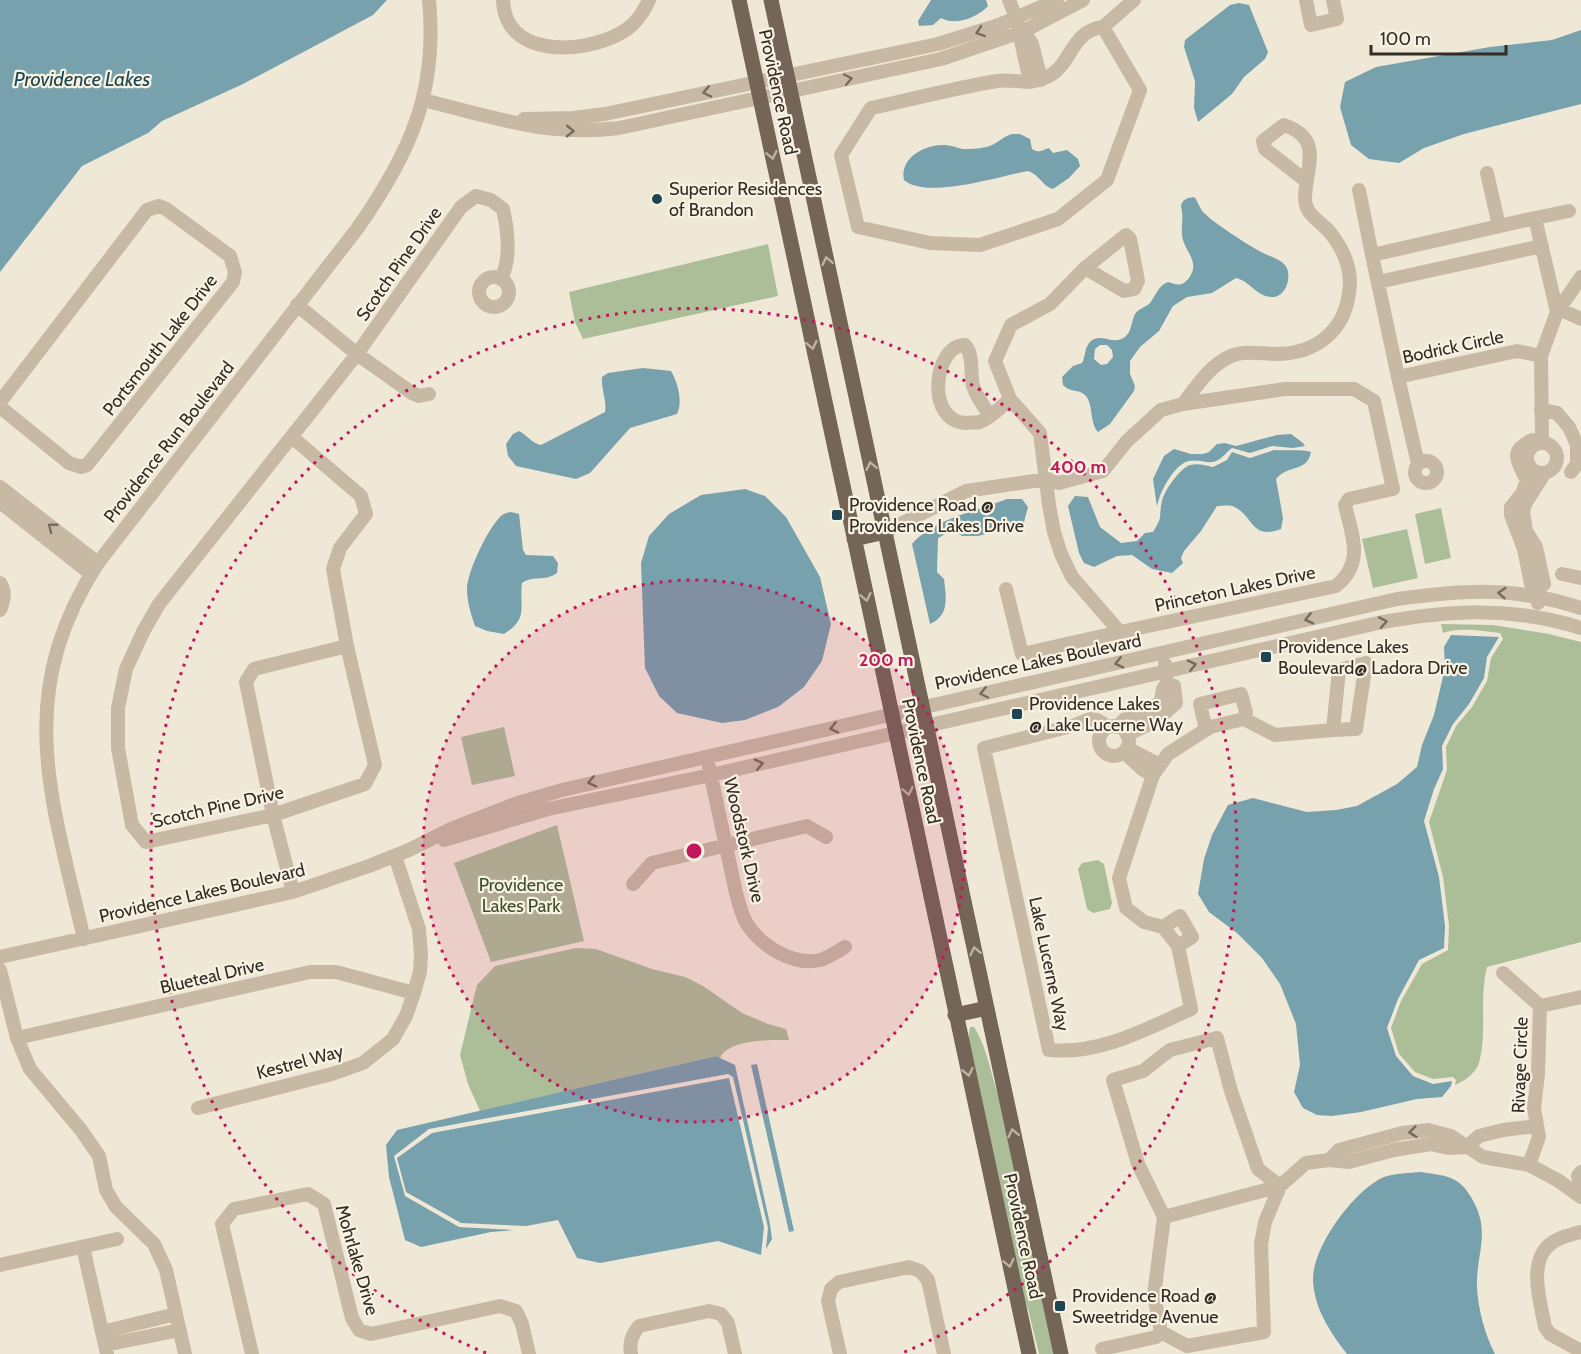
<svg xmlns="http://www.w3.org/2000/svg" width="1581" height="1354" viewBox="0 0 1581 1354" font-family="Cabin,sans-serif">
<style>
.green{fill:#abbe98}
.water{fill:#77a1ac;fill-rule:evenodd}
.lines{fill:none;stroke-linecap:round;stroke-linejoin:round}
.minor{stroke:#c7b9a4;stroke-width:14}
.major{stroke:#746557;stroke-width:15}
.oneway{stroke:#756b5e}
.oneway2{stroke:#bdb3a4}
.ring{fill:none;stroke:#c2185b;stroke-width:3;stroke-dasharray:3 6}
.poi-dot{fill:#1d4652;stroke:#f8f2e3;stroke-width:2}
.labels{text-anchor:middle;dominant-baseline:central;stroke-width:4.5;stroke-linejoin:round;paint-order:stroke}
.street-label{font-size:18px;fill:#322c25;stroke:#f8f2e3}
.poi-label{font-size:18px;fill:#322c25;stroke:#f8f2e3;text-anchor:start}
.park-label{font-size:18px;fill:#3c502a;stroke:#f8f2e3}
.water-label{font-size:20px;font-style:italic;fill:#1d4652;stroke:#f8f2e3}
.centre{fill:#c2185b;stroke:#f8f2e3;stroke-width:3}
.ring-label{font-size:18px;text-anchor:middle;font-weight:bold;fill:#c2185b;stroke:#f8f2e3;stroke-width:4.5;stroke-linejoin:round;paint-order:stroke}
</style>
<rect width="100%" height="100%" fill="#f0e8d7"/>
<path class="green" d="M768,244L778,296L583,339L575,322L569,292Z
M1441,508L1451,558L1425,564L1415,514Z
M1407,529L1418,578L1373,588L1362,539Z
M1441,624L1493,625L1549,634L1581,642V942L1487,967C1479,997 1487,1029 1480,1059C1478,1072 1466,1080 1455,1085L1456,1080L1453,1077L1433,1079L1415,1072L1399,1054L1391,1028L1401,1001L1422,964L1448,950L1449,925L1443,877L1429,822L1447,770L1446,747L1456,726L1472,707L1487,681L1491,658L1503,639L1500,633C1483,631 1459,627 1443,633Z
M504,727L515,776L472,785L461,737Z
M557,825L584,941L491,962L454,863Z
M1098,860L1104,864L1112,903L1110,909L1093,913L1087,909L1078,869L1082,863Z
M576,948L596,949L652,969L685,977L703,986L742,1013L768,1024L786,1029L789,1040C771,1040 729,1039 720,1058L716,1056L480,1111L468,1084L460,1055L477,985L495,966Z
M970,1027H974C990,1052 991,1082 1004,1110L1055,1354H1039L1028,1309L1019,1290L968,1039Z"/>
<path class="water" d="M0,0H387L373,15L243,84L162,121L148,133L82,166L0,272Z
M931,0H986L988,6C977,18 955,26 941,18L933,25L919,26L918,21Z
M1239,3L1249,5L1268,52L1265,59L1244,77L1232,94L1198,122L1194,108L1195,81L1184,47L1185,40L1230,5Z
M1581,30V104L1464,134L1424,148L1399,163L1369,159L1351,145L1340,107L1345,82L1376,67L1490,47L1552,40Z
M1012,134H1020L1030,139L1032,149C1039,154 1042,150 1049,148L1053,153L1067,150L1078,159L1080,166L1069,178L1053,189C1043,187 1040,175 1028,171C1000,176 927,200 904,180C899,158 925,144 945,145C952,145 960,150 968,149C974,149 986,148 992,145C999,142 1004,136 1012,134Z
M1194,197C1198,201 1199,207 1203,212C1215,224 1245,243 1261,252C1268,256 1279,258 1285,265C1293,275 1286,298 1272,297C1257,297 1250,281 1236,278L1212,293L1187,297L1173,306L1159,331L1140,347L1130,361V374L1135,386L1134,391L1110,424L1098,432C1089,422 1094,404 1085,395C1079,389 1070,393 1063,385L1062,377L1073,366L1082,363C1086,356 1084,347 1091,341C1102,332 1115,347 1126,336C1132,330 1131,322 1135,314C1139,308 1145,308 1150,303C1156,295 1158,286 1168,282C1177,285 1182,287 1189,278C1201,261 1184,252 1182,235C1181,225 1184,217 1181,207C1182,199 1187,198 1194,197ZM1100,345H1107L1112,350L1113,357L1107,364L1101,365L1094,359L1095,349Z
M643,368L671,371C678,383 683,402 677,414L630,428L590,473L576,479L516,466L508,456L506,444L513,434L519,431C527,435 533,444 541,445L605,412C607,400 601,390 602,377L608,373Z
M1291,434L1303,443L1305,446L1293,448L1272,446L1250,453L1232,448C1226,452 1222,460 1213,462C1205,463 1198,459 1189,461C1174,464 1159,493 1157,507L1153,479L1164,456L1174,449L1191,454H1203L1209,452L1217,444L1225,443L1236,446L1277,435Z
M1274,450C1286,451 1302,449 1311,452C1307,473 1288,464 1276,479L1283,518L1281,529C1250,541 1254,514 1232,506C1228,505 1221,506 1217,506L1201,531L1184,551L1181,558L1183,563L1172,573L1152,569L1132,555L1117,556L1094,567L1084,563L1079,553L1068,506L1075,496L1088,497L1100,527L1121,543L1137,541L1145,533L1153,532C1164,515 1158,518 1162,501C1164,491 1180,468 1190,465C1198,463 1205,465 1213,467L1227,460L1232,452L1250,458Z
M745,489L765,496L786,517L820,577L831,624L822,661L804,687L778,707L745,720L722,723L677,713L659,696L645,668L641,563L649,536L669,514L701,495Z
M1007,499H1022L1028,507L1023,526L1010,534L993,532L978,536H962L953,530L938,538L937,572L944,579C946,596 950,616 930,624L912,544C932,520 978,510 1007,499Z
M511,512L519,514L523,550L526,555L553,556L558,563L557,573C545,582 532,575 522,583C519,608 529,618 504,634L487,631L475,626C471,614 467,602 467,589C467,572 489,526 502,515C504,514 509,512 511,512Z
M1451,635L1499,637L1487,657L1484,678L1469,704L1453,724L1442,746L1443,769L1434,789L1424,821L1439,877L1445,926L1444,948L1419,960L1398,999L1387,1028L1396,1056L1413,1076L1433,1084L1452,1081L1451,1086L1442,1097L1417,1099L1361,1112L1332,1116L1317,1115L1303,1108L1294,1092L1300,1065L1296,1024L1280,984L1262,958L1237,933L1209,912L1198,894L1204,859L1212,835L1228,805L1253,798L1307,812L1336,810L1357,806L1397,784L1417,767L1422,745L1434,715L1445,668L1444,647Z
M716,1056L735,1065L770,1224L772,1239L766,1249L768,1228L733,1077L728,1074L429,1129L394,1156L405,1196L459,1227L515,1230L491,1232L421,1247L405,1240L389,1177L386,1145L397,1130Z
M757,1064L794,1231L789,1232L751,1065Z
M729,1078L764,1227L761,1255L718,1241L600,1263L577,1258L558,1220L526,1226L461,1223L406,1192L397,1158L432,1133Z
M1421,1172C1445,1176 1458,1175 1471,1197C1492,1232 1476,1252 1477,1287C1478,1309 1485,1335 1495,1354H1347C1330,1332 1314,1308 1313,1280C1312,1247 1355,1189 1384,1177C1395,1173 1410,1173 1421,1172Z"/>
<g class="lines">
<path class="minor" d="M503,0C505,58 581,54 619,34C633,27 643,14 649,0
M1009,0L1016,18L1030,82
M1306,0L1311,25L1337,19L1333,0
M1103,27L1140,90L1107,180L1058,219L980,245L930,243L858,227L841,155L871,108C913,99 955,88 997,81C1017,78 1025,87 1047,77C1071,67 1071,30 1103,27Z
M1103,27L1134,0
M1022,28L1032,44L1041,80
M423,100C492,117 547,137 619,128L941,59L1024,31L1083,0
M524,119L573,118L605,114L938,44L999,25L1057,0
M1487,173L1499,226
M1359,190L1372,255
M1535,218L1569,211
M479 292a15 15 0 1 1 30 0a15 15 0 1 1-30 0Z
M1378,282L1542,246
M297,305L357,354L412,393L419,396L429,394
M1559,309L1581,319
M1541,356L1517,351L1398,377L1372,255L1535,218L1557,312
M1398,377L1418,464
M0,402L147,210L159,206L166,209L230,256L235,272L233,282L87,465L81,467L69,463L0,407
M1183,404C1196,387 1210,365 1231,356C1245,350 1261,354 1276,354C1315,354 1344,332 1349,293C1353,270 1343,248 1328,230C1318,220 1305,214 1305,198C1306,166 1324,139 1284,125L1263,141L1265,149L1306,181
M1541,410L1557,413L1569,427L1577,445V464L1571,472
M990,415C983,406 977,397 973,386C970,373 974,355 965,345C933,345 925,423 967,423C970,422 977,423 980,422C991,418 1002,406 1010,399
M292,437L361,496L366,514L340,548L333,569L347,646L375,765L365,784L273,815L146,842L132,825L118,748V708L126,669L143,632L159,604L357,354L461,207L476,196L491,200L503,209C508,231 511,259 501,279
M1527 458a15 15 0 1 1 30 0a15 15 0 1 1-30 0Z
M1542,443L1541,356L1557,312L1581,277
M1415 472a11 11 0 1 1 22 0a11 11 0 1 1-22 0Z
M1530,469L1523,492L1511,507V515L1524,549L1531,584L1538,590
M1524,475C1515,456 1512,450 1532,440
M0,487L98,563
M0,502L91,574
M885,532L966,491L1047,479L1059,483L1103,471L1127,441L1161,410L1183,404L1285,389H1354L1374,401L1393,489L1349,499L1345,505C1352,536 1365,563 1336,586L1120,632L1072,577L1061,554L1054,532L1049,505L1040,433L1010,399L995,361L1011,325L1050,304L1085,268L1126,235L1130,239L1138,281L1134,289L1124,291L1085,268
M1562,574L1581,578
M0,583C6,592 4,600 0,610
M1006,589L1022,654L1120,632
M1538,603V590L1544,584L1536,547L1526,531L1523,512L1525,504L1544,474
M1099 741a15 15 0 1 1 30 0a15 15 0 1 1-30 0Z
M1109,727L1097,720L1090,719L1072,726L984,748L1049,1050C1100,1055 1146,1029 1191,1009L1178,946L1163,927L1144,922L1126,908L1119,878L1153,775L1168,754L1210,727L1244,719L1275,735L1333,730L1339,670L1366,663L1356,729L1333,730
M1117,727L1125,719L1150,711L1161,701L1163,689L1167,683L1165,664
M1206,730L1200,704L1241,694L1246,712L1244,719
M1127,735L1157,720L1176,703L1174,686L1167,683
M1127,748L1160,765
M1124,752L1142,769L1153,775
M709,767L736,893C739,904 741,914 747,924C761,946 793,966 820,960C828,958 838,951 845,947
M444,840L548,809L711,775L1378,623C1450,610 1510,606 1581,628
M633,884L652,863L807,826L826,837
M293,892L273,815L246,682L254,669L347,646
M1163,927L1180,916L1192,937L1178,946
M84,939C52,799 12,696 98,563L357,229C409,155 438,93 429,0
M0,957L293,892L369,866L409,850L453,828L515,804L562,790L1397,599C1442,593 1487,588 1531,596C1548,598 1565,603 1581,608
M0,970L17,1038L30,1069L81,1130L99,1156L106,1190L116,1207L154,1244L166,1270L185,1354
M1503,973L1540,1006
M17,1038L310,972H336L414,993
M1217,1038L1231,1091L1258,1169L1280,1186L1265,1222L1261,1244L1264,1332L1187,1346L1161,1332L1154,1295L1164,1217L1138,1164L1113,1080L1143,1071L1170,1050Z
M198,1108L332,1074L363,1063L393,1039L406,1016L414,993L420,972L421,954L419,929L395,856
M1467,1147L1479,1136L1503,1130L1537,1126
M1329,1160L1339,1150L1402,1133L1428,1130L1451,1136L1483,1157L1529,1165L1559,1181L1581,1197
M1529,1165L1539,1137L1534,1108L1538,1074L1540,1006L1581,997
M1581,1172L1578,1176L1581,1189
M1164,1217L1280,1186L1306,1163L1329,1160L1349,1162L1394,1150L1431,1144L1448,1148L1467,1147
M1581,1232C1569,1235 1555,1238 1546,1248C1529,1268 1541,1305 1545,1327L1550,1334L1581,1351
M83,1247L107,1354
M0,1265L117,1239
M102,1332L176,1314
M105,1345L180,1330
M1102,1349L1156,1337L1161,1332
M252,1354L222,1224L234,1209L308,1194L324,1204L352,1318L359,1330L371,1334L500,1306L516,1311L522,1324L529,1354
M631,1354C629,1342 632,1335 639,1326L709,1311L721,1314L728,1323L735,1354
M840,1354L828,1301L831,1289L839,1282L909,1267L920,1271L928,1280L944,1354"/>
<path class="major" d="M739,0L1029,1354
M771,0L1061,1354
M854,539L885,532
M955,1015L987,1008"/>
</g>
<defs><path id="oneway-chevron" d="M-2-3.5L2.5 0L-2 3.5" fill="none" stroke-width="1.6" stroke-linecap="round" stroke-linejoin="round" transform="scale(1.5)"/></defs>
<g class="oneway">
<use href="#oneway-chevron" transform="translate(980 32) rotate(161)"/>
<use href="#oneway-chevron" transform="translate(848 79) rotate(-12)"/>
<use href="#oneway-chevron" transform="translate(707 92) rotate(168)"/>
<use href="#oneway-chevron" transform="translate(570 131) rotate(1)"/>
<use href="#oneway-chevron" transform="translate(52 527) rotate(-142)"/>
<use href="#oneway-chevron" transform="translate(1502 593) rotate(-176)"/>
<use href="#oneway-chevron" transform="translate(1309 619) rotate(167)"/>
<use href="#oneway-chevron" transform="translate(1383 622) rotate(-11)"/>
<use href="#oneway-chevron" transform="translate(1119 663) rotate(167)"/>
<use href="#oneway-chevron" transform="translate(1192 665) rotate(-13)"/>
<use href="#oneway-chevron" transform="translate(984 693) rotate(168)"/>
<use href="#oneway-chevron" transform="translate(834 728) rotate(167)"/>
<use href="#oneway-chevron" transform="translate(759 764) rotate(-13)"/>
<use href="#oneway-chevron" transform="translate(592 782) rotate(167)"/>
<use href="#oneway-chevron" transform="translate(1413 1132) rotate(174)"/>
</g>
<g class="oneway2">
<use href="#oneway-chevron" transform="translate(772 155) rotate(78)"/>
<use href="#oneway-chevron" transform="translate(827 261) rotate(-102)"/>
<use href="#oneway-chevron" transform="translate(812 345) rotate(78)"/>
<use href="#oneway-chevron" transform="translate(871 466) rotate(-102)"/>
<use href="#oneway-chevron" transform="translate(866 597) rotate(78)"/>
<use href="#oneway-chevron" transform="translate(908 791) rotate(78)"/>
<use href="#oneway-chevron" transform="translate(975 951) rotate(-102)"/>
<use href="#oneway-chevron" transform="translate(968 1072) rotate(78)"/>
<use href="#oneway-chevron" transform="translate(1013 1133) rotate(-102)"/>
<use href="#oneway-chevron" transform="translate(1009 1263) rotate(78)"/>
</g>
<circle cx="694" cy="851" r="271" fill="#c2185b" fill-opacity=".12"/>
<g class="ring">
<circle cx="694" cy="851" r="271"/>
<path d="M486 1353A543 543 0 1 1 902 1353"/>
</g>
<g class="poi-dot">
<circle cx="657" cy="199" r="6"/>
<rect x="831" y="509" width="12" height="12" rx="3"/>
<rect x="1260" y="651" width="12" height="12" rx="3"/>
<rect x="1011" y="708" width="12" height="12" rx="3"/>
<rect x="1054" y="1300" width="12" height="12" rx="3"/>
</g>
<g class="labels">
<g class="street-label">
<text transform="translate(778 92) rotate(78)">Providence Road</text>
<text transform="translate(399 264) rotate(-55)">Scotch Pine Drive</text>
<text transform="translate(160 345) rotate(-52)">Portsmouth Lake Drive</text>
<text transform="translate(1453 347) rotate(-12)">Bodrick Circle</text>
<text transform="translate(169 442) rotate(-52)">Providence Run Boulevard</text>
<text transform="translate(1235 589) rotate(-12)">Princeton Lakes Drive</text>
<text transform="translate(1038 662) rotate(-12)">Providence Lakes Boulevard</text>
<text transform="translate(921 761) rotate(78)">Providence Road</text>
<text transform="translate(218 807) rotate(-13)">Scotch Pine Drive</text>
<text transform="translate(744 840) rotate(77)">Woodstork Drive</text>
<text transform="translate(202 893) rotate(-13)">Providence Lakes Boulevard</text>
<text transform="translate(1049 964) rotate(78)">Lake Lucerne Way</text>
<text transform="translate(212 976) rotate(-13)">Blueteal Drive</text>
<text transform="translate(300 1062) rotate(-15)">Kestrel Way</text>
<text transform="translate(1520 1065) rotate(-88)">Rivage Circle</text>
<text transform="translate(1023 1236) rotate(78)">Providence Road</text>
<text transform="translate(357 1260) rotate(74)">Mohrlake Drive</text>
</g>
<g class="poi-label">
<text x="669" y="189">Superior Residences<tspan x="669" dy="21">of Brandon</tspan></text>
<text x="849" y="505">Providence Road @<tspan x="849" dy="21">Providence Lakes Drive</tspan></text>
<text x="1278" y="647">Providence Lakes<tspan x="1278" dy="21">Boulevard@ Ladora Drive</tspan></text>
<text x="1029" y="704">Providence Lakes<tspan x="1029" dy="21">@ Lake Lucerne Way</tspan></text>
<text x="1072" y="1296">Providence Road @<tspan x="1072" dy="21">Sweetridge Avenue</tspan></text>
</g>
<g class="park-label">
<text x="521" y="885">Providence<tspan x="521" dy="21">Lakes Park</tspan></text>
</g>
<g class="water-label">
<text x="82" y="79">Providence Lakes</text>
</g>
</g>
<circle cx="694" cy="851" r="9" class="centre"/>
<g class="ring-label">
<text x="1078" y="473">400 m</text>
<text x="886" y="666">200 m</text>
</g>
<path d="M1371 45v9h135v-9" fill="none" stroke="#322c25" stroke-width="3"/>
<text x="1380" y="45" font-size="18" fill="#322c25" stroke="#f8f2e3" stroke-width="4.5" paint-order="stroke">100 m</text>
</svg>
